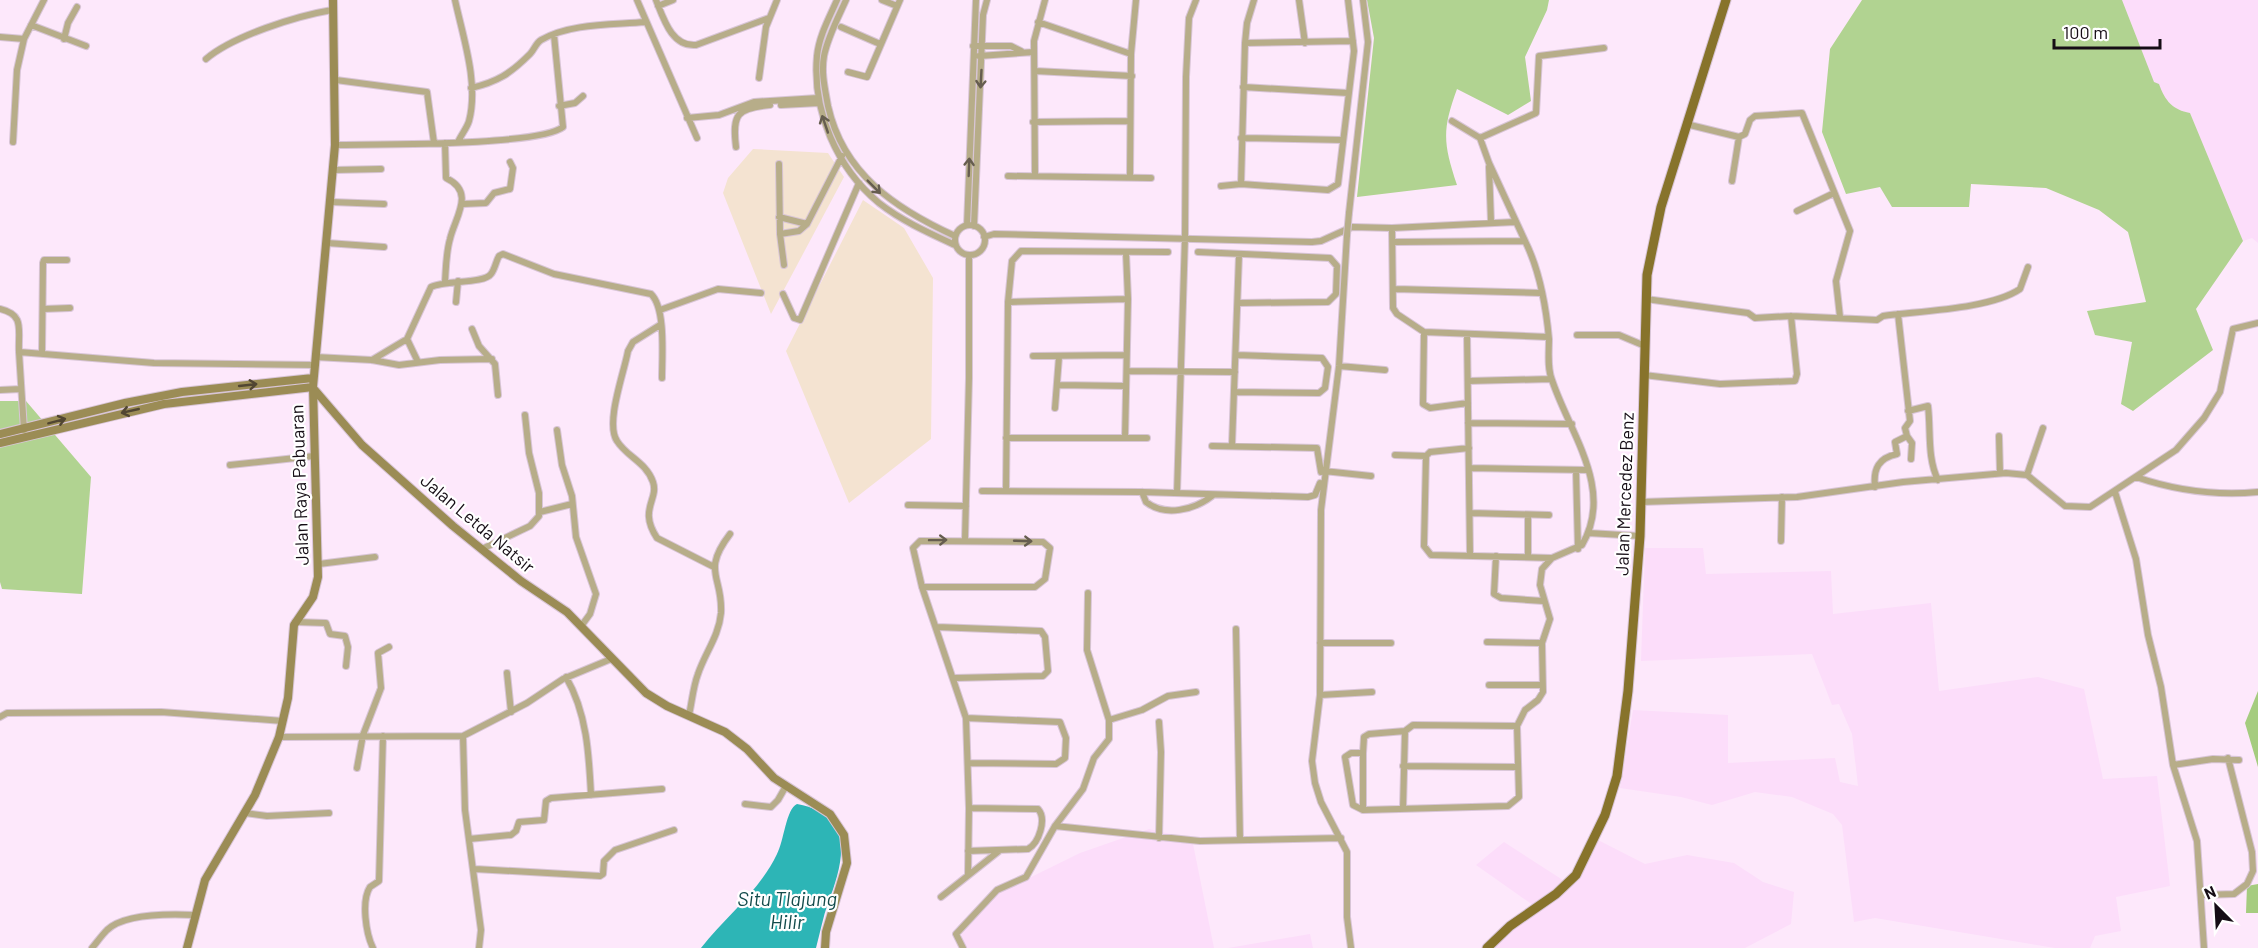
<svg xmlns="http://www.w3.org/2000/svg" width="2258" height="948" viewBox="0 0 2258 948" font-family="Barlow,sans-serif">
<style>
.built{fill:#fcddfa}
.education{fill:#f4e3d1}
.green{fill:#b1d391}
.forest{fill:#a5cc7f}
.water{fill:#2db5b6}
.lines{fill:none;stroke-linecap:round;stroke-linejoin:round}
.street-casing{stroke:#d8c5d6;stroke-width:8}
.secondary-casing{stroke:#d8c5d6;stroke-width:10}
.primary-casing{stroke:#d8c5d6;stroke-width:11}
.street{stroke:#b7ad89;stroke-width:6}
.secondary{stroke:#9b8c55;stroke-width:8}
.primary{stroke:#87732b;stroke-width:9}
.street-bridge-casing{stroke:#d8c5d6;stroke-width:8;stroke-linecap:butt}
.street-bridge{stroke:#b7ad89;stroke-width:6}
.oneway{stroke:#665d4f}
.oneway2{stroke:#514632}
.labels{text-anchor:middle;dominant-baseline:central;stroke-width:4.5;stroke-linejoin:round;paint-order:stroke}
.street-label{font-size:18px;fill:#150d15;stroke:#fff}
.water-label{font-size:20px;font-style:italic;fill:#134b4b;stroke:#fff}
</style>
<rect width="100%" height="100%" fill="#fde8fb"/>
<path class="built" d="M2122,0H2258V243L2252,238L2243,241L2190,113L2176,110L2162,95L2159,84L2154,83Z
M1645,548H1703L1706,574L1831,571L1833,614L1931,603L1939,691L2038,677L2084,689L2103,779L2157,776L2170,886L2116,897L2121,931L2095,936L2090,948H2055L1875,918L1854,922L1842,825L1833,814L1792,797L1755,792L1712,805L1681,797L1620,788L1633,710L1728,715V763L1835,758L1840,782L1858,786L1852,734L1839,704L1832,705L1812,654L1641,661Z
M1149,829L1192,839L1214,948H964L961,932L1002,886H1013L1080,853Z
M1598,840L1645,864L1687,855L1734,863L1763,882L1794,892L1791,924L1745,948H1493L1512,927L1540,910L1476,865L1504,842L1569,884Z
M1310,934L1313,948H1228Z"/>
<path class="education" d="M753,149L828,153L844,177L771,314L723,193L728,178Z
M863,200L904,228L933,278L931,439L849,503L786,351Z"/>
<path class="green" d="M1367,0H1549L1547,10L1525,57L1531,101L1508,115L1457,89C1442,130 1443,143 1457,185L1357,197L1374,38Z
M1862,0H2122L2154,82L2159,84C2165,101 2173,110 2190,113L2243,241L2196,309L2213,350L2133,411L2121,404L2132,342L2095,335L2087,311L2146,302L2128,232L2099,210L2046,188L1971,184L1969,207H1892L1880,187L1846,194L1822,132L1830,49Z
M0,401H26L91,477L82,594L2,589L0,582Z"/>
<path class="forest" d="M2258,691V767L2245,723Z
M2258,884V913H2246L2247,886Z"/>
<path class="water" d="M797,804C856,815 844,861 828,903C823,917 820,933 816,948H701C726,916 760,890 777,854C784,841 786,809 797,804Z"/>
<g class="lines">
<defs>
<path id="street" d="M455,0C463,37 479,83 469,121C467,128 461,135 458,142
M637,0L697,138
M656,0C664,20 672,47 696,45L769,18
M837,0C829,18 819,36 817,56C812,111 837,168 879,203C902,221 929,233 955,245
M846,0C838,18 828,36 824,56C821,73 825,89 828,106C843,174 896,209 955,236
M882,0L897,6
M1299,0L1305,43
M658,6L673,0
M1038,22L1131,54
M31,25L86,46
M841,27L880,44
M0,37L24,39
M64,39L68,23L77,7
M1245,43L1353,41
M973,46H1011L1021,51
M979,56L1034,52
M206,59C233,36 296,16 332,10
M1035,71L1132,76
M848,72L867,77L900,0
M759,78L766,27L777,0
M336,80L427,92L434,143
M1243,87L1348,93
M471,88C497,82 510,74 530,54C534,50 536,43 541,40C570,23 613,25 645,22
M781,105L819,103
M559,106L575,103L583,96
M687,118L719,115L754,102L818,98
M1452,121L1480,138L1489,163L1525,241
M1033,122L1130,121
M1686,124L1739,137L1745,134L1750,120L1755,116L1802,113L1850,231L1836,281L1840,317
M1241,138L1343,140
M1480,138L1536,113L1539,56L1604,48
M13,142L17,70L24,39L44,0
M445,143L446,178C476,192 455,217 450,239C446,253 446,267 445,282
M335,145C375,144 539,146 563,127L554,35
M736,147C732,114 737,108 770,105
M779,164L780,234L799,231L807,224L842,156
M1489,167L1491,222
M334,170L381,169
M1008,176L1151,178
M1035,176L1034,41L1045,0
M1130,176L1131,54L1136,0
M1732,181L1739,137
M1241,184L1245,43L1247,23L1254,0
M1221,186L1241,184L1328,190L1338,184L1354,51L1348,0
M331,202L384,204
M463,204L486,203L494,193L510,189L513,168L510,162
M1797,211L1834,193
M1349,213L1368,42L1363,0
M779,217L807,224
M967,225L976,0
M955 240a15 15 0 1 1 30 0a15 15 0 1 1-30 0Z
M974,226L983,15L987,0
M1392,228L1393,308L1397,314L1424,332L1423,404L1430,408L1468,403
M780,234L784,265
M1347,235L1339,366L1321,510L1320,695L1312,761L1315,783L1321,802L1347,852V917L1351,948
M984,237L994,234L1312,242L1321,241L1352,227L1392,228L1515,222
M1394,242L1525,241C1540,271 1546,306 1549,339C1549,352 1547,368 1552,380C1569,432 1615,489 1582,545L1552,558L1542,569L1540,585L1550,619L1542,643L1543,692L1538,700L1525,710L1517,726L1519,797L1508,806L1363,810L1353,805L1345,757L1351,753H1363L1364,737L1369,734L1405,731L1413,725L1517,726
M327,243L384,247
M1198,252L1330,258L1337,266L1336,294L1328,302L1238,303
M1395,289L1541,293
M783,294L794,318L800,320L859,183
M1646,299L1748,313L1755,318L1791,316L1877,320L1883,316C1919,311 1991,309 2020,289L2028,267
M456,302L458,281
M1008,302L1128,299
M0,309C25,315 18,329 19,352
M43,309L70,308
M660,310L718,289L761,293
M660,325L633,342L628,351C624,373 605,423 617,441C627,457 646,462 653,482C659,500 638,509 657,538L714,567
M472,329L479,346L495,364L498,395
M1424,332L1548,337
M1467,334L1470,555
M1577,335H1619L1645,346
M42,354L43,263L44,260H67
M1033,356L1126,355
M315,357L372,360L399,365L440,360L492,359
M372,360L407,339
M418,362L407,339L431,287C445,280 484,284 491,274C495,269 496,261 499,256L503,254L554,274L651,294C666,308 662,357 662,378
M1339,366L1385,370
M1127,371L1235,372
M1644,375L1720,384L1795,381L1797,374L1791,316
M1468,381L1551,379
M1058,385L1126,386
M0,390L21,389
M1235,392L1319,393L1325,388L1328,367L1322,358L1236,355
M1055,408L1059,357
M1908,411L1928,406C1931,431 1927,458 1938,480
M1468,423L1572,424
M24,430L19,352L154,363L315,365
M557,430L562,465L572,496L576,537L596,594L590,614L582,625
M1907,436L1912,443L1911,459
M1999,436L2000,473
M1006,438H1147
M1125,438L1128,299L1126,253
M1232,445L1239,255
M1212,446L1317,448L1321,472
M1469,448L1430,452L1426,456L1424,546L1431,555L1552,558
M1395,455L1426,456
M230,465L314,456
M1469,468L1588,470
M1576,470L1578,549
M1324,471L1371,476
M2027,475L2043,428
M2136,477C2177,491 2215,496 2258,492
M1875,487C1873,468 1879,458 1897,454L1895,442L1907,436L1905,428L1910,421L1898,314
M982,491L1142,492L1308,497L1315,495L1320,483
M1006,491L1008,302L1012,261L1021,251L1168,252
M1142,492L1146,502C1165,517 1194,510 1212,496
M2115,492L2136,559L2148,635L2161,687L2173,765L2197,841L2204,948
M1177,493L1185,237L1186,77L1189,18L1196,0
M1641,502L1797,497L1903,482L2006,473L2027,475L2065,506L2090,507L2176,450L2204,418L2220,392L2233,329L2258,323
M908,505L966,506
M540,512L572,504
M1470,513L1549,515
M1588,533L1640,536
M965,539L969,378V255
M1781,541L1782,497
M482,549L530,526L539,516V493L529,453L525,415
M1496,556L1494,594L1501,598L1543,601
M1528,556V515
M319,564L375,557
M922,587H1035L1045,579L1050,548L1043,542L920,541L913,548L922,587L966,718L969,808L968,875
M295,622L326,623L330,634L345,636L348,647L346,666
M936,627L1041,631L1045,637L1048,671L1043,676L954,678
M1236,629L1240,840
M1487,642L1542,643
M1320,643H1391
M507,673L511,712
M566,677C587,713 589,755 591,795
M1489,685H1541
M1320,695L1372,692
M689,715C692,702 693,687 698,674C705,653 719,636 721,613C723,576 701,572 730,534
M0,717L7,713L161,712L283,721
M966,718L1060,722L1066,738L1065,758L1056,764L969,763
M1109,720L1142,710L1168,696L1196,692
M463,736L465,810L481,930L479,948
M279,737L463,736L527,703L563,679L611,659
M2173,765L2213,759L2239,760
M1403,766L1516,767
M357,768L363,735L381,688L378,653L389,647
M745,804L771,807L778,800L786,786
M1403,809L1405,731
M1363,810V753
M245,813L267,816L329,813
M1055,826L1200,841L1341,838
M1159,838L1161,752L1159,722
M469,839L511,835L516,831L519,822L544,820L546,801L551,798L662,789
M968,851L1028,849C1039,843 1047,819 1038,809L969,808
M475,869L600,876L603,874L604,861L615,850L674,830
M2202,895L2234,894L2247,884L2253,871L2252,852L2228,758
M941,897L999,851
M92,948C97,942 102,935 107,930C125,913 172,914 194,915
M373,948C366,934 361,901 370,887L379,881L383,736
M963,948L956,934L997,890L1026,877L1055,826L1083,789L1094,758L1109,739V720L1087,650L1088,593"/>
<path id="secondary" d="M313,388L362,445L453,526L521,581L567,612L646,693L667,706L725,732L747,749L774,778L830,814L844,835L847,863L826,932L825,948
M0,434L125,403L182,392L313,378
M0,443L164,404L313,387
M187,948L205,880L255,795L279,737L288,698L294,625L313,597L318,577L313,387L335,145L333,0"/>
<path id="primary" d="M1487,948L1510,926L1556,894L1576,875L1605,815L1617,776L1628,691L1640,536L1647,275L1661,207L1726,0"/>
</defs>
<use href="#street" class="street-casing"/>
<use href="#secondary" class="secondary-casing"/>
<use href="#primary" class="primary-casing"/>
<use href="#street" class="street"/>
<use href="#secondary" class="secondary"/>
<use href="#primary" class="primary"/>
<defs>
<path id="street-bridge" d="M1347,235L1349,213"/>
</defs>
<use href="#street-bridge" class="street-bridge-casing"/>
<use href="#street-bridge" class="street-bridge"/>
</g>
<defs><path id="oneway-shaft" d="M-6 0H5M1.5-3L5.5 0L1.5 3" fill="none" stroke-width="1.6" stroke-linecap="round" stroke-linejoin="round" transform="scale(1.5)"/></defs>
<g class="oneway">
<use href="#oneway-shaft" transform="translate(981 79) rotate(93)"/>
<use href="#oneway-shaft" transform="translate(825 124) rotate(-109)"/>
<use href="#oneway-shaft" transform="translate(969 167) rotate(-88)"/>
<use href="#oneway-shaft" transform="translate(874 187) rotate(45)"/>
<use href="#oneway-shaft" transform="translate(938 540) rotate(-1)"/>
<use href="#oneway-shaft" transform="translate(1023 541) rotate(2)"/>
</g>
<g class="oneway2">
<use href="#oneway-shaft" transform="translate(248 385) rotate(-6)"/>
<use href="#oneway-shaft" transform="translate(130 411) rotate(167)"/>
<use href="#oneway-shaft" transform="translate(57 421) rotate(-15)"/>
</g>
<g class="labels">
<g class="street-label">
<text transform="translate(299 485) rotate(-92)">Jalan Raya Pabuaran</text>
<text transform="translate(1624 494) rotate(-88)">Jalan Mercedez Benz</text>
<text transform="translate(478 523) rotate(40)">Jalan Letda Natsir</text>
</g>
<g class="water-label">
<text x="787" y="898">Situ Tlajung<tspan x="787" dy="23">Hilir</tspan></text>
</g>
</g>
<g transform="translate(2216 906) rotate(336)" stroke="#ffffff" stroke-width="4.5" paint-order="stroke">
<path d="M0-4.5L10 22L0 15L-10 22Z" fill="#150d15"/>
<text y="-9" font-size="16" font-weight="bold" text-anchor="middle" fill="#150d15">N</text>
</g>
<path d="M2054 39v9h106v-9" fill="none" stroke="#150d15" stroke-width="3"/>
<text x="2063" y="39" font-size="18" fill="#150d15" stroke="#ffffff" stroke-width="4.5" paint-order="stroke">100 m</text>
</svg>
